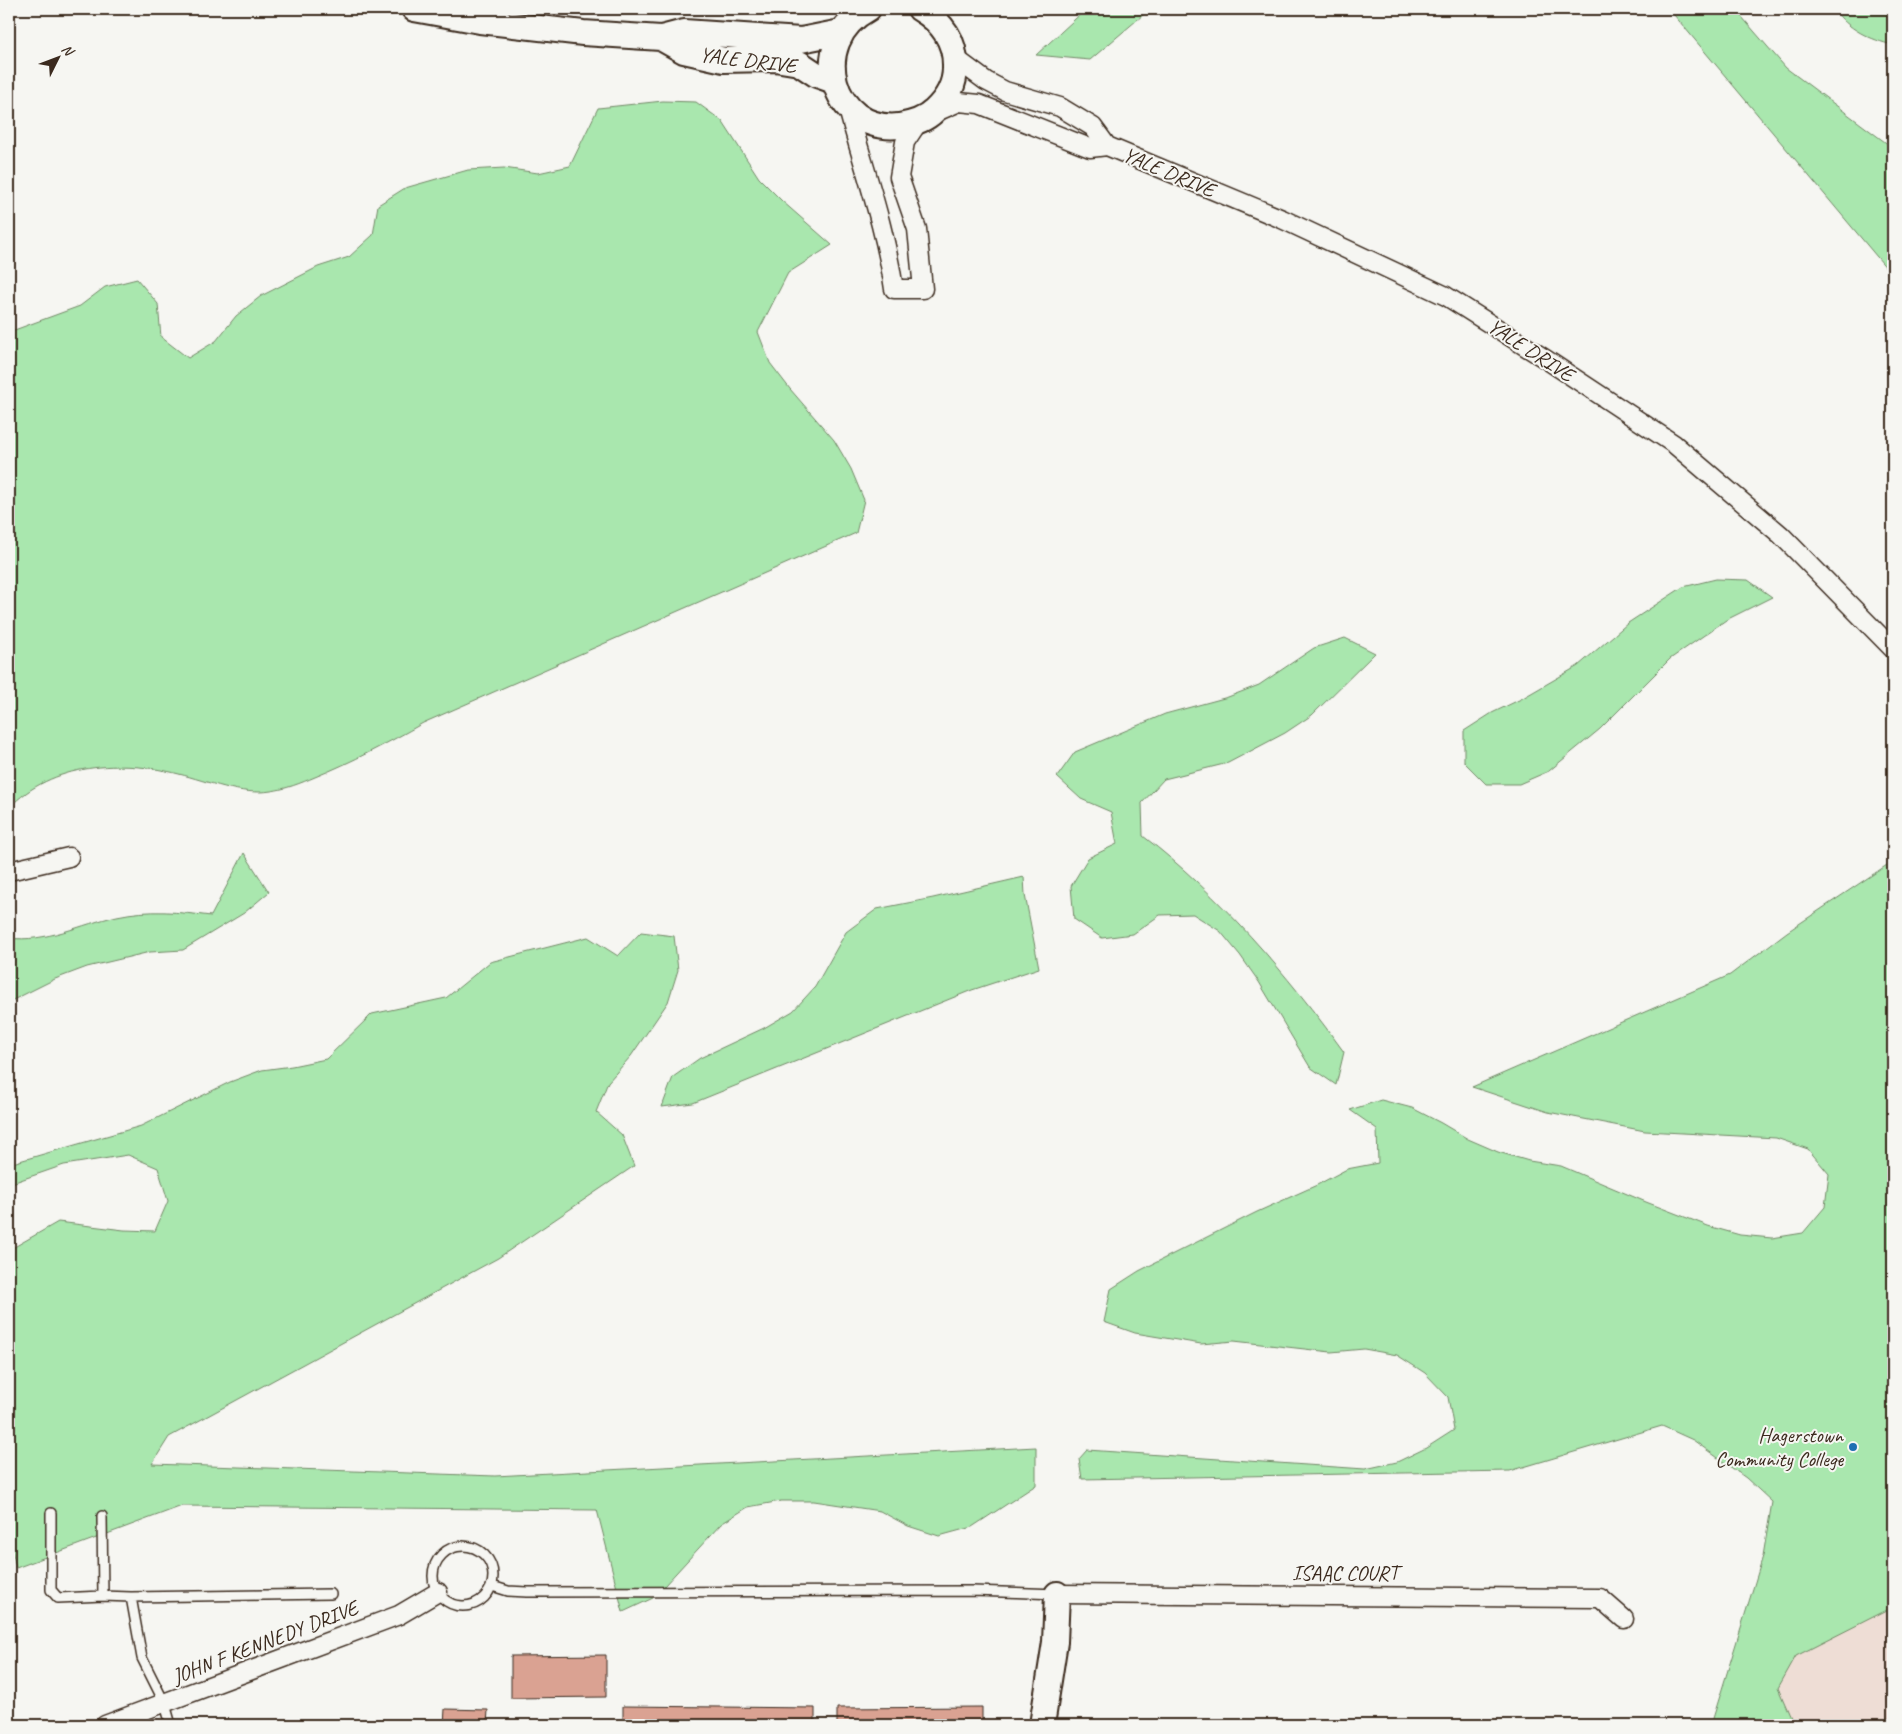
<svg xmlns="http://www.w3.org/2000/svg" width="1902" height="1734" viewBox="0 0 1902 1734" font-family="Caveat,sans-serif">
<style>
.built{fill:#eeddd5}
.green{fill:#a9e7ae;stroke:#728866}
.building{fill:#daa292;stroke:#3b2a1e}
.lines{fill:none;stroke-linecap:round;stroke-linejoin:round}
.lane-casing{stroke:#3b2a1e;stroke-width:12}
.street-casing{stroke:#3b2a1e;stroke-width:21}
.secondary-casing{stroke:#3b2a1e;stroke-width:28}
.lane{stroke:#f6f6f2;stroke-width:9}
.street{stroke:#f6f6f2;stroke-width:18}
.secondary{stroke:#f6f6f2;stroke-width:24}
.poi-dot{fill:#1f6fb2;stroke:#f6f6f2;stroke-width:2}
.labels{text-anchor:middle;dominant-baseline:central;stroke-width:4;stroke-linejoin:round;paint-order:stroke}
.street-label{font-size:21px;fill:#3b2a1e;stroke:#f6f6f2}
.poi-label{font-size:21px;fill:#3b2a1e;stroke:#f6f6f2;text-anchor:end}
</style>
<rect width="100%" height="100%" fill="#f6f6f2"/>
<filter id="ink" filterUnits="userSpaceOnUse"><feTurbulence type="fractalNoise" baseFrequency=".02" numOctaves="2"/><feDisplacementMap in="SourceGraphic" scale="10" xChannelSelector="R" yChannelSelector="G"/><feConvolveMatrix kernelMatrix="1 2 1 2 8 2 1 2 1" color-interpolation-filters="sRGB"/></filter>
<g filter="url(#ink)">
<path class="built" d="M1893,1169V1725H1734Z"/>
<path class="green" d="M1086,9H1150L1090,60L1036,55Z
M1669,9H1735L1786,68L1893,148V276Z
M1834,9H1893V45C1871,40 1847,29 1834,9Z
M663,101L696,102L722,121L759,178L782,201L832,245L788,273L758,332L770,363L790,389L834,440L851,469L864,500L856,533L423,723C388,743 352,762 315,777C301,783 286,789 271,791C242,796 207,781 179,774C122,759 51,763 9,808V332L80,306L105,287L137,279L158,304L161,337L188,358L216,341L236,316L261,296L318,267L349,257L373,235L378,205L405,188L468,170L504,168L538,173L570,166L598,108Z
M1716,579L1748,580L1772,597L1726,620L1670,659L1600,729L1549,771L1519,784H1486L1464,762V731L1492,713L1521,699L1578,666L1628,623L1683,587Z
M1345,638L1375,653L1312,715L1285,733L1228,763L1164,779L1142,803L1143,836C1219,894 1288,975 1344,1052L1336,1085L1310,1067L1259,982L1240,955L1220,931L1193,914L1160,915L1133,934L1102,938L1074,919L1071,886L1088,858L1117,844L1111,812L1081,799L1057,777L1075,752L1165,714L1228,697L1259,685L1314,648Z
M244,853L269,892L244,913L183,950L150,952L87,967L55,979L9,1002V938C45,943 82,924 117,916C149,909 179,912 211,916Z
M1893,861V1607L1796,1656L1778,1688L1794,1725H1711L1763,1556L1772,1502L1746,1478L1693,1440L1662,1426L1510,1471L1082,1479L1079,1459L1087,1450L1365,1469L1397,1462L1426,1448L1454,1430L1448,1397L1425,1373L1397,1355L1364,1349L1331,1352L1234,1341L1201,1344L1135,1333L1104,1322L1111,1289L1139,1271L1257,1212L1317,1185L1347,1169L1378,1163L1377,1129L1350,1110L1381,1100L1412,1108L1441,1123L1468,1139L1498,1152L1529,1161L1561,1166L1646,1202L1708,1226L1740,1235L1772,1238L1803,1233L1825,1207L1829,1174L1808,1149L1776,1138L1645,1131L1548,1112L1472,1087L1730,975L1787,932Z
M1024,877L1025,895L1039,968L972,990L693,1103L662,1107L673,1077L700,1058L764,1028L793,1011L815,987L846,932L877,909L933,898Z
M641,932L674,936L678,970L668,1002L631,1056L608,1082L596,1112L622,1135L634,1166L498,1258L169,1437L152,1464L495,1476L1036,1447V1485L972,1527L939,1536L908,1526L880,1511L814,1501H781L748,1507L721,1524L653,1598L623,1612L597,1510L182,1506L16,1568L9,1534V1250L58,1222L124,1230L155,1231L168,1201L158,1168L128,1155L64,1165L9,1184V1164L141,1126L230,1082L262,1070L292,1066L326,1059L372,1014L446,998L490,962L588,937L618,956Z"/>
<path class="building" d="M606,1655V1697L511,1698V1656Z
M623,1706L815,1708V1725H623Z
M982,1707V1725H837V1708Z
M445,1709L488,1710L487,1725H444Z"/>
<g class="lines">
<defs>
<path id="lane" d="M51,1513V1590L58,1598L103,1596L102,1516
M433 1576a30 30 0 1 1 60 0a30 30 0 1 1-60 0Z
M492,1586L508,1591L527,1592L972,1591L1057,1594
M103,1596L131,1597
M171,1725L165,1704L142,1658L131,1597L331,1594"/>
<path id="street" d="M955,58L986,81L1005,91L1060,107L1093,127L1107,146L1282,219L1446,296L1547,360L1674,444L1781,535L1893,649
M847,105C863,166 885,226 894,289H923L917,229L899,177L905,142L919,121
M936,112L959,102L979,104L1090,148L1107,146
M9,871L69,857
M1057,1594L1600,1598L1624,1619
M105,1725L399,1615L438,1592"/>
<path id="secondary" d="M414,9L480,21L583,33L661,38L684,32L801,40L841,32
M868,9C806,42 832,133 899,126C912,124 925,120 934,111C946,100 955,85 955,68C956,41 942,22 920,9
M661,38L684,51L724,60L775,59L799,63L817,75L834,81
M1042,1725L1055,1642L1057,1594"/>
</defs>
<use href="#lane" class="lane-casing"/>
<use href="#street" class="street-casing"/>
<use href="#secondary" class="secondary-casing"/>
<use href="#lane" class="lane"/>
<use href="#street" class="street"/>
<use href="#secondary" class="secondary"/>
</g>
</g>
<circle class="poi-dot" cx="1853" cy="1447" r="5"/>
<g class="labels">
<g class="street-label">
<text transform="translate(748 60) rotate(7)">YALE DRIVE</text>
<text transform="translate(1169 172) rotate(23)">YALE DRIVE</text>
<text transform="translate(1531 350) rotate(33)">YALE DRIVE</text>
<text x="1345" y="1573">ISAAC COURT</text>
<text transform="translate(265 1642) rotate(-21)">JOHN F KENNEDY DRIVE</text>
</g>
<g class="poi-label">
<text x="1843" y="1435">Hagerstown<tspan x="1843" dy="24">Community College</tspan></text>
</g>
</g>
<rect width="1902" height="1734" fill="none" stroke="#f6f6f2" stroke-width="30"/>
<rect x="15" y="15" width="1872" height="1704" fill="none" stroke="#3b2a1e" stroke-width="2" filter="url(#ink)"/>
<g transform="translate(58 58) rotate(48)" stroke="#f6f6f2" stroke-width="4" paint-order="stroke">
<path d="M0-4L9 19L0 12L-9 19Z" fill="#3b2a1e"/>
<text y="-8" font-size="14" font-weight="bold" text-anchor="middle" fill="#3b2a1e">N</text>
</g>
</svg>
